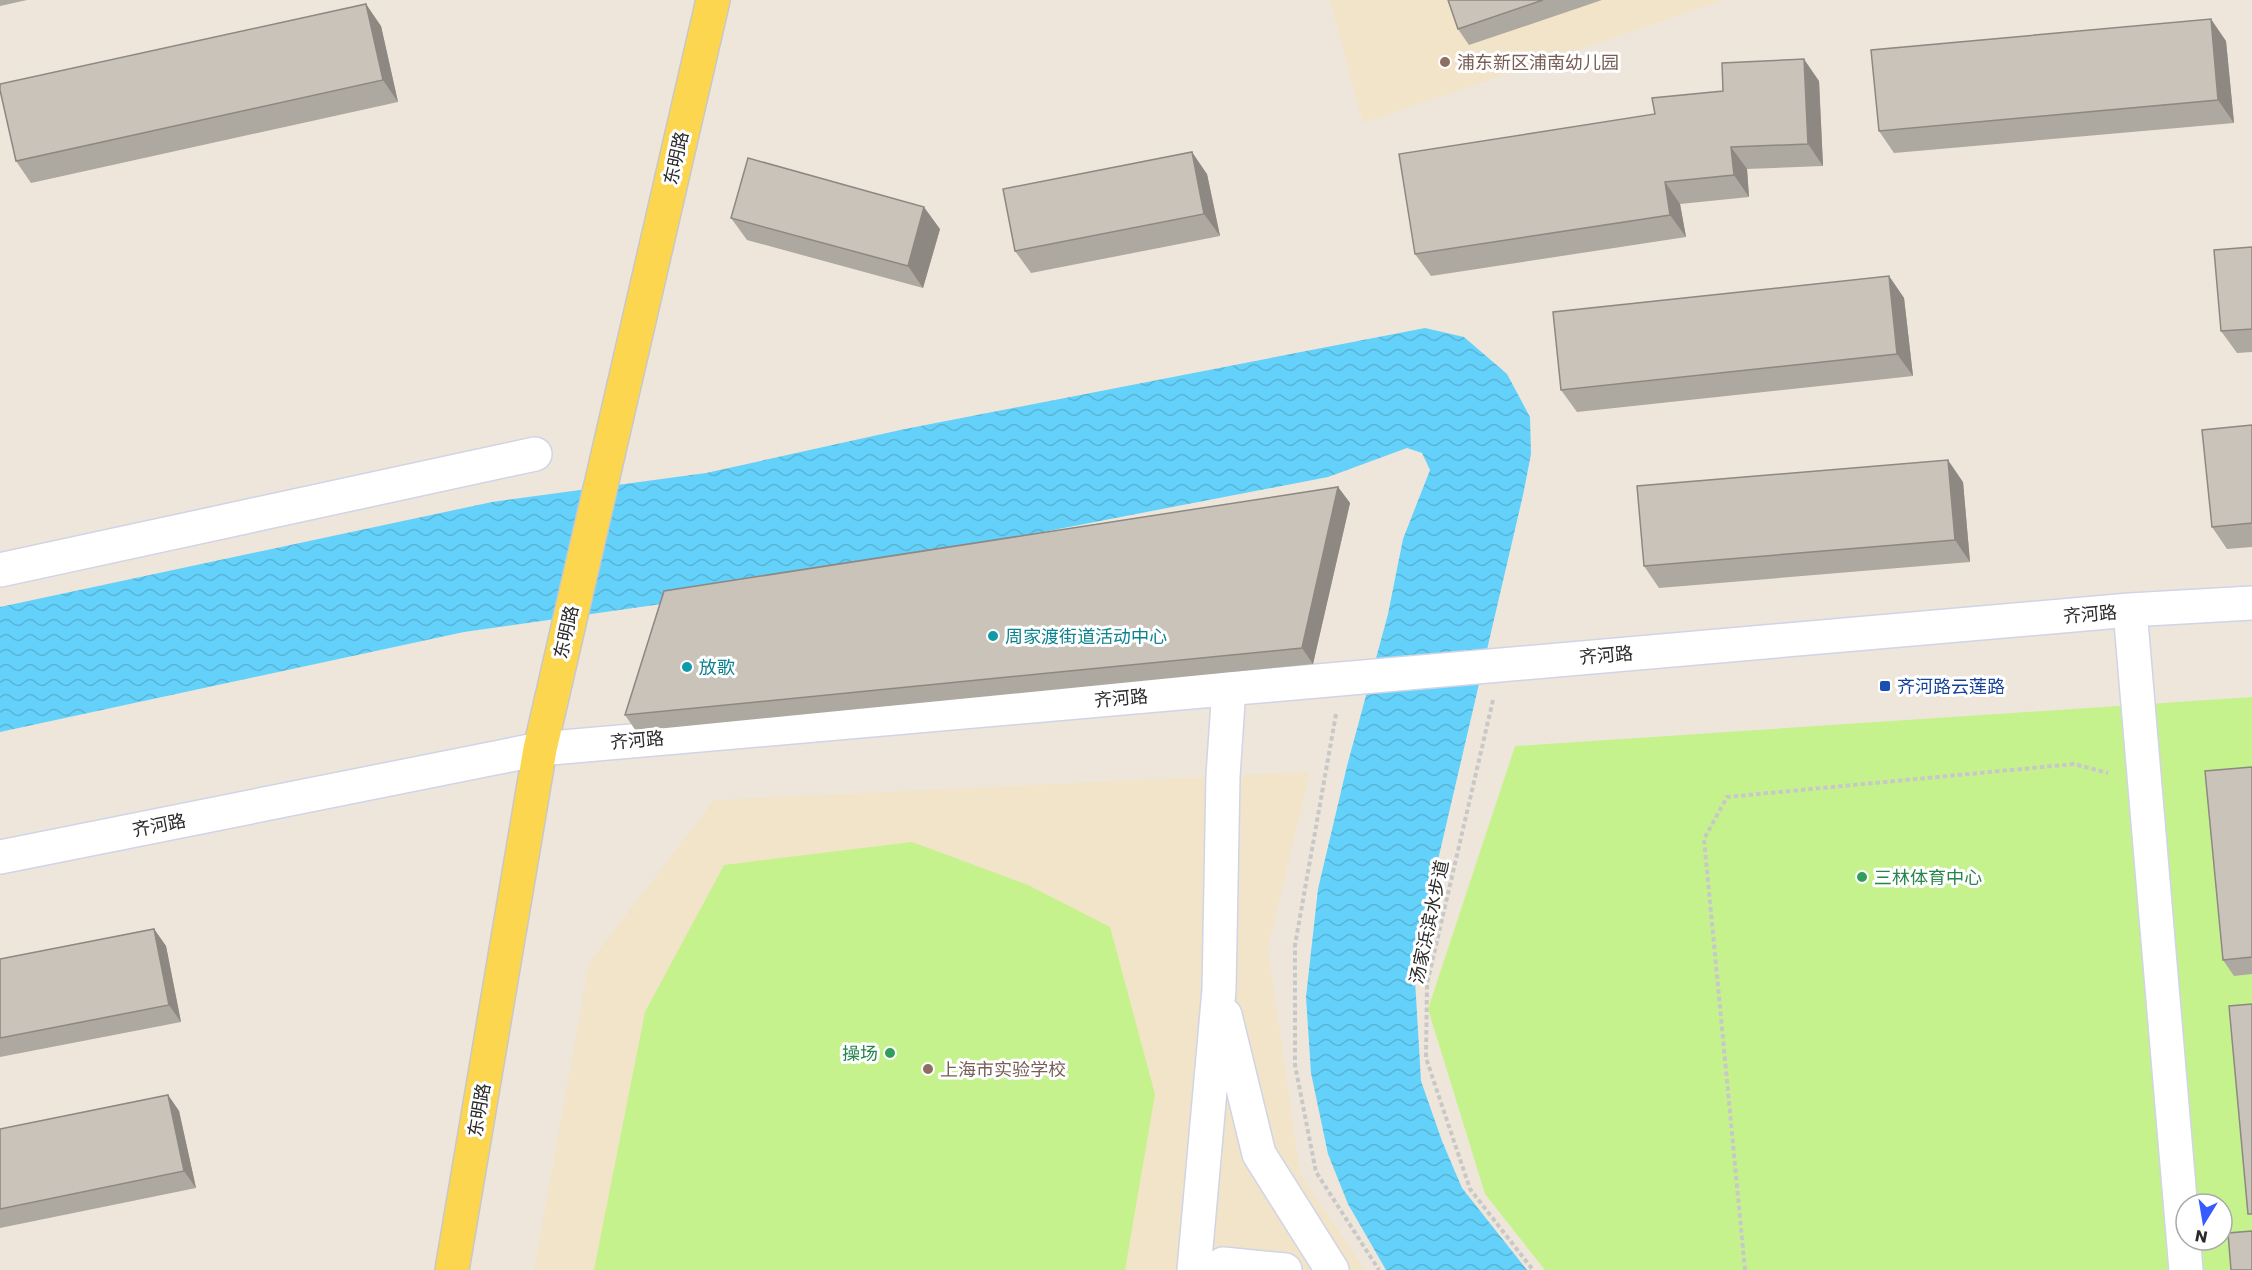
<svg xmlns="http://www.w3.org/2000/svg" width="2252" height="1270" viewBox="0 0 2252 1270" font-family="Poppins,'Noto Sans SC',sans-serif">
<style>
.education{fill:#f1e4c8}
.pitch{fill:#c6f28d;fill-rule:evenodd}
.water{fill:url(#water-waves)}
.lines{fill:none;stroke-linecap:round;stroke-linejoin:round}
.minor-casing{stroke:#d0d4e5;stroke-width:36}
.major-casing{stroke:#c8c8c8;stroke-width:36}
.path{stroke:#c8c8c8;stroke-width:4;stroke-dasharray:4.5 3;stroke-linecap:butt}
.minor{stroke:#fff;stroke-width:33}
.major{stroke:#fdd650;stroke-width:33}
.wall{fill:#ada8a0}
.shaded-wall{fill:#8d8882}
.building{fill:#c9c3ba;stroke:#8d8882;stroke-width:1.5}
.education-dot{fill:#8d6e63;stroke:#fff;stroke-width:2}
.culture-dot{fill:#0f9aa8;stroke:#fff;stroke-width:2}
.transit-dot{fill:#1a4fb4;stroke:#fff;stroke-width:2}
.leisure-dot{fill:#2e9e5b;stroke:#fff;stroke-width:2}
.labels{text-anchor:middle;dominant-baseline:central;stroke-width:6;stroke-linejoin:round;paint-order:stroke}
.education-label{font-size:18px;fill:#785e54;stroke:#fff;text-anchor:start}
.street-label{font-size:18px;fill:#2a2a2a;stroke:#fff}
.culture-label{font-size:18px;fill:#0d838f;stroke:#fff;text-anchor:start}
.transit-label{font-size:18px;fill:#164399;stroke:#fff;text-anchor:start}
.leisure-label{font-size:18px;fill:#27864d;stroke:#fff;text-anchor:start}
</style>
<defs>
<pattern id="water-waves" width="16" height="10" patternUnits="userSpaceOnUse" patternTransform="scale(1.5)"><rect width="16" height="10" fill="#64d1fa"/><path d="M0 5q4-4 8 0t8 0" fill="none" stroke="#57b4d6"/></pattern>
</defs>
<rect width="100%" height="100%" fill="#eee6db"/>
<path class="education" d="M1330,0H1724L1363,123Z
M1310,772L1268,948L1300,1174L1365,1270H534L589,963L714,800Z"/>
<path class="pitch" d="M2252,697V1270H1545L1485,1194L1428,1009L1515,746ZM2186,1204H2222V1240H2186Z
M912,842L1028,885L1110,927L1155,1094L1125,1270H594L645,1012L724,865Z"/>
<path class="water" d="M1425,328L1464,337L1507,374L1530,417L1531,454L1523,495L1414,963L1421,1081L1442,1141L1462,1188L1527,1270H1386L1348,1204L1328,1154L1311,1073L1306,997L1318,889L1347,766L1388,614L1403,539L1430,470L1422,453L1407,448L1328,477L690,600L464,632L0,732V607L492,502L706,473L905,429Z"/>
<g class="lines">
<defs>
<path id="minor" d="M0,570L535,454
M2130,610L2186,1270
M0,857L540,749L2130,610L2252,603
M1225,1015L1259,1154L1332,1270
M1194,1270L1219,990L1223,776L1229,688
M1216,1270L1223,1264L1285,1270"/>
<path id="major" d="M452,1270L540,749L713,0"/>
</defs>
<use href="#minor" class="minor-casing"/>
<use href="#major" class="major-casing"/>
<path class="path" d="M1493,700L1427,984L1426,1058L1470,1189L1533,1270
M1336,714L1295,945V1065L1316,1172L1379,1270
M1745,1270L1704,839L1727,797L2074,764L2108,773"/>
<use href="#minor" class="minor"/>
<use href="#major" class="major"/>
</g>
<path class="wall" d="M0,0H27L0,6Z
M1448,0H1602L1469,45L1458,29Z
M381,26L398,102L31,183L16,161Z
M2226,41L2234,123L1894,153L1879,131Z
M1819,81L1823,166L1747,169L1749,197L1680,204L1686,237L1431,276L1415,254L1655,114Z
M1207,174L1220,236L1031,273L1015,251Z
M731,218L940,229L923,288L747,240Z
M2252,247V352L2237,353L2221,331Z
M1889,276L1904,298L1913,376L1577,412L1561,390Z
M2252,425V547L2227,549L2212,527Z
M1963,482L1970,562L1659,588L1644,566Z
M1338,487L1350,503L1313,664L636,731L625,715Z
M2252,767V974L2234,976L2223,960Z
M154,929L166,946L181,1022L0,1057V959Z
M168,1095L179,1111L196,1188L0,1228V1129Z"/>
<path class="shaded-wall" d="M366,4L381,26L398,102L383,80Z
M2211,19L2226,41L2234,123L2218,100Z
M1804,59L1819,81L1823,166L1808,144Z
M1731,147L1747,169L1749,197L1734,175Z
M1192,152L1207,174L1220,236L1204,214Z
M1665,182L1680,204L1686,237L1670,215Z
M924,207L940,229L923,288L908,266Z
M1889,276L1904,298L1913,376L1897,354Z
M1948,460L1963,482L1970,562L1955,540Z
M1338,487L1350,503L1313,664L1302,648Z
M154,929L166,946L181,1022L169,1005Z
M168,1095L179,1111L196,1188L184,1171Z"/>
<path class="building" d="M1448,0H1543L1458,29Z
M366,4L383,80L16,161L0,90V84Z
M2211,19L2218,100L1879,131L1871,50Z
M1804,59L1808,144L1731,147L1734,175L1665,182L1670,215L1415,254L1399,154L1655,114L1652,98L1723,91L1722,63Z
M1192,152L1204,214L1015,251L1003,189Z
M748,158L924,207L908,266L731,218Z
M2252,247V329L2221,331L2214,250Z
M1889,276L1897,354L1561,390L1553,312Z
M2252,425V523L2212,527L2202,430Z
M1948,460L1955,540L1644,566L1637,486Z
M1338,487L1302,648L625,715L664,591Z
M2252,767V957L2223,960L2205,771Z
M154,929L169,1005L0,1038V959Z
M2252,1004V1214H2248L2229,1006Z
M168,1095L184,1171L0,1209V1129Z
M2252,1231V1270H2231L2228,1233Z"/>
<g class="education-dot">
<circle cx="1445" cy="62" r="6"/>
<circle cx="928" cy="1069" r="6"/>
</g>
<g class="culture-dot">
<circle cx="993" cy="636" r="6"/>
<circle cx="687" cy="667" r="6"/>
</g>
<rect class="transit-dot" x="1879" y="680" width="12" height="12" rx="3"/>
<g class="leisure-dot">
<circle cx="1862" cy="877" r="6"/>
<circle cx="890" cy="1053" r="6"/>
</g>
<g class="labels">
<g class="education-label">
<text x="1457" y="62">浦东新区浦南幼儿园</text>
<text x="940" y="1069">上海市实验学校</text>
</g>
<g class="street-label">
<text transform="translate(676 158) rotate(-77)">东明路</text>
<text transform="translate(2090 614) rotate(-5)">齐河路</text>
<text transform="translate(566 632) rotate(-77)">东明路</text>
<text transform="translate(1606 655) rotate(-5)">齐河路</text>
<text transform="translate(1121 698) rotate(-5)">齐河路</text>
<text transform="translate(637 740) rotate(-5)">齐河路</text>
<text transform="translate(159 825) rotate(-11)">齐河路</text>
<text transform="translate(1429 922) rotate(-78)">汤家浜滨水步道</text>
<text transform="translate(479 1110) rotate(-80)">东明路</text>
</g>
<g class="culture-label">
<text x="1005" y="636">周家渡街道活动中心</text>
<text x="699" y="667">放歌</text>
</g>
<g class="transit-label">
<text x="1897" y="686">齐河路云莲路</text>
</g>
<g class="leisure-label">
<text x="1874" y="877">三林体育中心</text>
<text x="878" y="1053" text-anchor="end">操场</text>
</g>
</g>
<g transform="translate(2204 1222) rotate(191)"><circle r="28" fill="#ffffff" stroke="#aaaaaa" stroke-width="1.5"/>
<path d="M0-4.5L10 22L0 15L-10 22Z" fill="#365bff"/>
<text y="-9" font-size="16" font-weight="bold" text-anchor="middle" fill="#2a2a2a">N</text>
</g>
</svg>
